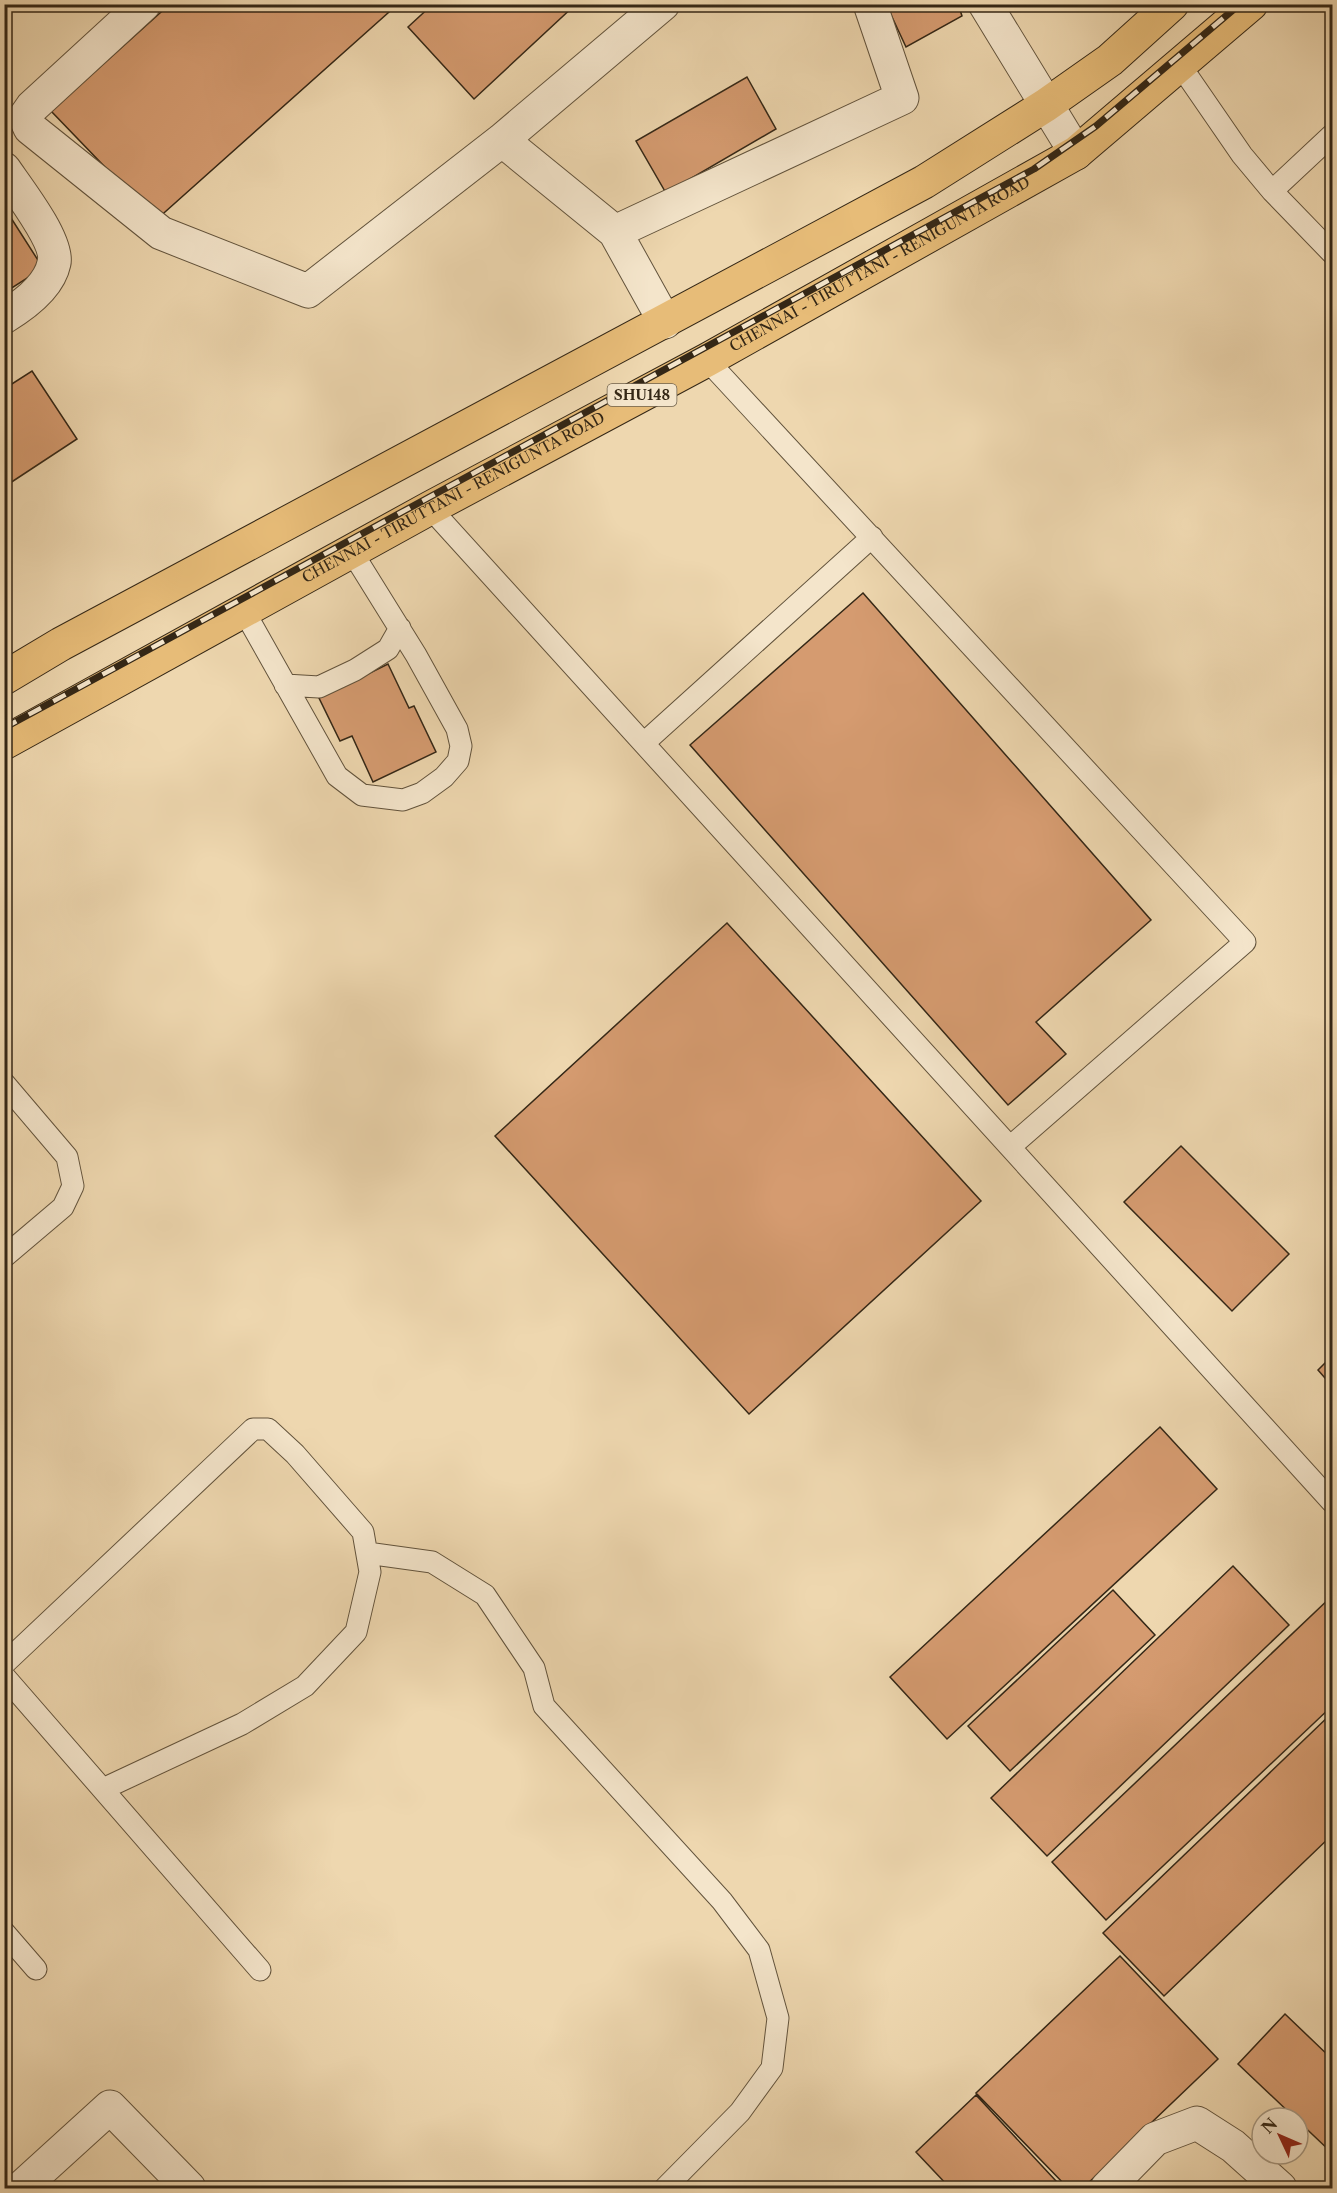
<svg xmlns="http://www.w3.org/2000/svg" width="1337" height="2193" viewBox="0 0 1337 2193" font-family="'Libre Caslon Text',serif">
<style>
.building{fill:#d59b70;stroke:#342716;stroke-width:1.5}
.lines{fill:none;stroke-linecap:round;stroke-linejoin:round}
.lane-casing{stroke:#62533c;stroke-width:23}
.street-casing{stroke:#62533c;stroke-width:35}
.primary-casing{stroke:#342716;stroke-width:35}
.lane{stroke:#f4e5cb;stroke-width:21}
.street{stroke:#f4e5cb;stroke-width:33}
.primary{stroke:#e7bc78;stroke-width:33}
.rail-casing{stroke:#342716;stroke-width:7}
.rail{stroke:#f4e5cb;stroke-width:4.5;stroke-dasharray:14;stroke-linecap:butt}
.labels{text-anchor:middle;dominant-baseline:central;stroke-width:6;stroke-linejoin:round;paint-order:stroke}
.shield{fill:#f4e5cb;stroke:#6e604c;stroke-width:1.5}
.shield-label{font-size:14px;font-weight:bold;fill:#342716}
.street-label{font-size:15px;fill:#342716;stroke:#f4e5cb}
</style>
<rect width="100%" height="100%" fill="#eed7af"/>
<filter id="stains"><feTurbulence type="fractalNoise" baseFrequency=".00333" numOctaves="4"/><feColorMatrix values="0 0 0 0 .2 0 0 0 0 .09 0 0 0 0 .02 0 0 0 .5 -.17"/></filter>
<radialGradient id="worn" r=".72"><stop offset=".6" stop-color="#630" stop-opacity="0"/><stop offset="1" stop-color="#630" stop-opacity=".3"/></radialGradient>
<path class="building" d="M170,4H398L156,220L51,111Z
M433,4H576L474,99L408,27Z
M886,4H958L962,16L906,47Z
M747,77L776,129L666,193L636,141Z
M4,207L43,268L4,293Z
M32,371L77,439L4,487V389Z
M863,593L1151,920L1036,1022L1066,1054L1008,1105L690,745Z
M388,664L409,708L414,706L436,752L373,782L352,736L340,741L319,698Z
M727,923L981,1201L749,1414L495,1136Z
M1181,1146L1289,1254L1232,1311L1124,1202Z
M1332,1356V1386L1318,1370Z
M1160,1427L1217,1489L947,1739L890,1677Z
M1233,1566L1289,1625L1047,1856L991,1798Z
M1113,1590L1155,1635L1010,1771L968,1726Z
M1332,1596V1706L1106,1920L1052,1862Z
M1332,1713V1835L1164,1996L1103,1933Z
M1120,1956L1218,2059L1083,2188H1068L976,2093Z
M1285,2014L1332,2059V2153L1238,2064Z
M976,2095L1056,2181L1048,2188H950L916,2152Z"/>
<g class="lines">
<defs>
<path id="lane" d="M1180,65L1242,155L1272,191L1332,253
M1272,191L1332,135
M707,360L1245,942L1010,1147
M430,508L1332,1502
M244,611L337,776L362,795L403,800L422,793L444,777L458,761L461,746L457,729L416,655L352,552
M285,685L319,687L355,670L388,649L400,628
M644,743L872,537
M4,1083L67,1157L73,1186L63,1207L4,1257
M367,1553L432,1562L485,1595L534,1668L544,1706L722,1901L759,1950L778,2018L772,2068L740,2112L665,2188
M4,1664L253,1429H268L295,1454L363,1532L370,1572L356,1632L305,1686L242,1724L103,1789
M4,1676L260,1970
M4,1932L36,1969"/>
<path id="street" d="M144,4L32,107L25,117L30,128L161,233L308,291L502,140L663,4
M985,4L1076,153
M502,140L615,232L665,322
M4,169C17,188 59,242 54,263C49,287 24,305 4,317
M615,232L902,98L870,4
M21,2188L110,2107L189,2188
M1107,2188L1155,2139L1197,2123L1233,2146L1280,2188"/>
<g id="primary">
<path d="M4,678L61,644L924,182L1046,105L1110,60L1172,4"/>
<path id="s1" d="M4,743L430,508L707,360L1076,153L1251,4"/>
</g>
</defs>
<use href="#lane" class="lane-casing"/>
<use href="#street" class="street-casing"/>
<use href="#primary" class="primary-casing"/>
<use href="#lane" class="lane"/>
<use href="#street" class="street"/>
<use href="#primary" class="primary"/>
<defs>
<path id="rail" d="M4,728L1034,169L1096,126L1240,4"/>
</defs>
<use href="#rail" class="rail-casing"/>
<use href="#rail" class="rail"/>
</g>
<g class="labels">
<rect class="shield" x="607.5" y="384" width="69" height="22" rx="4.5"/>
<g class="shield-label">
<text x="642" y="395">SHU148</text>
</g>
<g class="street-label">
<text stroke="none"><textPath href="#s1" startOffset="998">CHENNAI - TIRUTTANI - RENIGUNTA ROAD</textPath></text>
<text stroke="none"><textPath href="#s1" startOffset="512">CHENNAI - TIRUTTANI - RENIGUNTA ROAD</textPath></text>
</g>
</g>
<rect width="1337" height="2193" fill="none" stroke="#eed7af" stroke-width="24"/>
<rect x="6" y="6" width="1325" height="2181" fill="none" stroke="#342716" stroke-width="3"/>
<rect x="12" y="12" width="1313" height="2169" fill="none" stroke="#342716" stroke-width="1.5"/>
<g transform="translate(1280 2136) rotate(314)"><circle r="28" fill="#f4e5cb" stroke="#a79983" stroke-width="1.5"/>
<path d="M0-4.5L10 22L0 15L-10 22Z" fill="#8f2418"/>
<text y="-9" font-size="16" font-weight="bold" text-anchor="middle" fill="#342716">N</text>
</g>
<rect width="100%" height="100%" filter="url(#stains)"/>
<rect width="100%" height="100%" fill="url(#worn)"/>
</svg>
